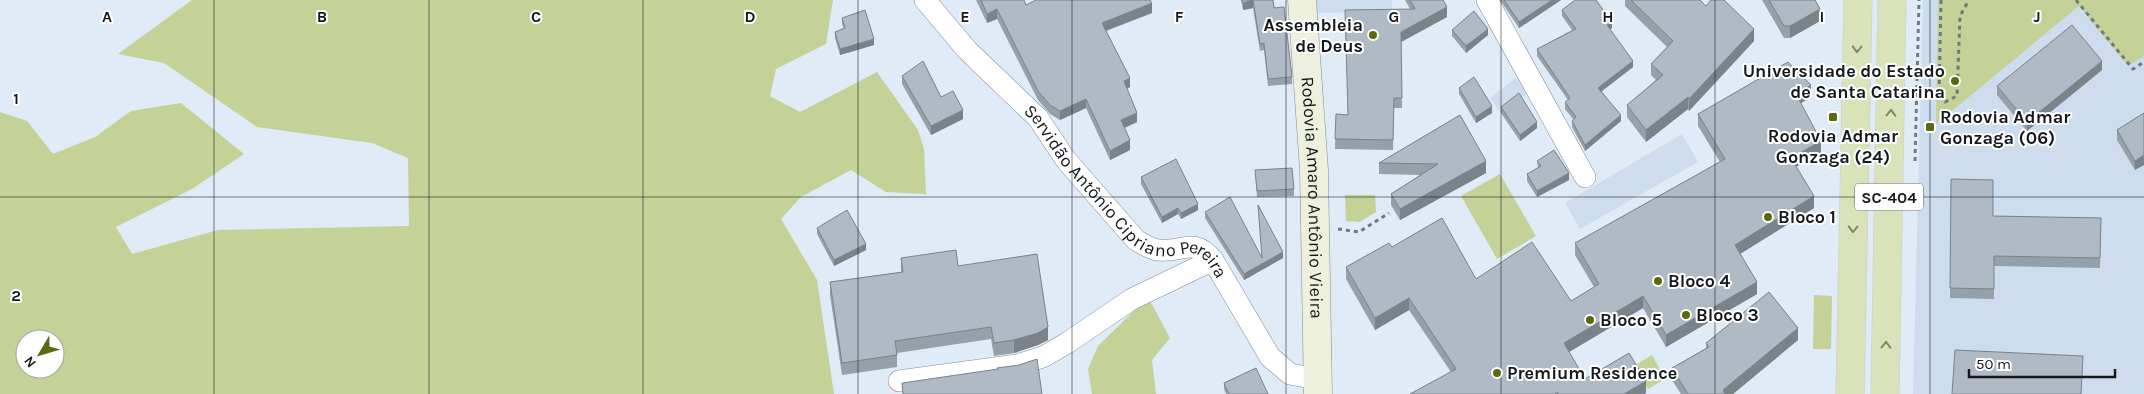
<svg xmlns="http://www.w3.org/2000/svg" width="2144" height="394" viewBox="0 0 2144 394" font-family="Karla,sans-serif">
<style>
.built{fill:#cdddee}
.green{fill:#c4d197;fill-rule:evenodd}
.lines{fill:none;stroke-linecap:round;stroke-linejoin:round}
.street-casing{stroke:#838d97;stroke-width:22}
.secondary-casing{stroke:#838d97;stroke-width:29}
.primary-casing{stroke:#cccccd;stroke-width:29}
.path{stroke:#717980;stroke-width:3;stroke-dasharray:4 4;stroke-linecap:butt}
.street{stroke:#fff;stroke-width:21}
.secondary{stroke:#ecf0dc;stroke-width:28}
.primary{stroke:#d9e2b8;stroke-width:28}
.wall{fill:#96a0a9}
.shaded-wall{fill:#7a828a}
.building{fill:#afbac5;stroke:#7a828a}
.oneway{stroke:#818872}
.grid{fill:none;stroke:#15191d;stroke-width:1;stroke-opacity:0.55}
.poi-dot{fill:#5c690f;stroke:#fff;stroke-width:2}
.labels{text-anchor:middle;dominant-baseline:central;stroke-width:4;stroke-linejoin:round;paint-order:stroke}
.shield{fill:#fff;stroke:#5b5e61;stroke-width:1}
.shield-label{font-size:16px;font-weight:bold;fill:#15191d}
.poi-label{font-size:18px;font-weight:bold;fill:#15191d;stroke:#fff;text-anchor:start}
.street-label{font-size:18px;fill:#15191d;stroke:#fff}
.grid-label{font-size:16px;text-anchor:middle;font-weight:bold;fill:#15191d;stroke:#fff;stroke-width:4;stroke-linejoin:round;paint-order:stroke}
</style>
<rect width="100%" height="100%" fill="#dfebf6"/>
<path class="built" d="M1314,0H1392V11L1316,13Z
M1923,0H2144V394H1913Z
M1516,78L1527,94L1501,113L1490,98Z
M1682,134L1698,162L1580,229L1565,203Z"/>
<path class="green" d="M192,0H833L826,44L776,69L770,96L800,112L877,72L918,130L924,149L926,194L886,192L851,170L801,197L781,219L817,280L834,394H0V112L27,121L53,154L95,137L131,111L181,103L244,154L192,189L116,227L132,254L218,230L409,226L408,158L372,143L257,127L164,63L118,54ZM25,339H55V369H25Z
M1938,0H2144V56L2128,66L2079,6L1936,124Z
M1500,174L1536,236L1497,259L1461,196Z
M1345,195H1375L1376,212L1360,222L1346,221Z
M1814,295L1832,296L1831,349H1813Z
M1148,297L1170,338L1152,360L1156,394H1092L1088,369L1098,346Z
M1652,355L1665,379L1648,389L1634,366Z"/>
<g class="lines">
<defs>
<g id="street">
<path id="s1" d="M925,0L967,50L1038,118L1066,160L1136,240C1143,244 1150,249 1158,250C1183,253 1193,236 1213,260L1270,357L1290,374L1317,379"/>
<path d="M1487,0L1585,177"/>
<path d="M899,381L1017,365L1043,357L1067,343L1132,299L1213,260"/>
</g>
<g id="secondary">
<path id="s2" d="M1302,0L1314,170L1318,394"/>
</g>
<path id="primary" d="M1850,394L1858,0
M1885,394L1892,0"/>
</defs>
<use href="#street" class="street-casing"/>
<use href="#secondary" class="secondary-casing"/>
<use href="#primary" class="primary-casing"/>
<path class="path" d="M1941,0L1939,95L1945,102L1957,96L1960,16L1969,0
M2076,0L2133,69L2144,62
M1915,161L1919,0
M1338,229L1359,232L1389,213"/>
<use href="#street" class="street"/>
<use href="#secondary" class="secondary"/>
<use href="#primary" class="primary"/>
</g>
<path class="wall" d="M976,0H1024L1026,5L1152,13L1106,31L1130,87L1127,89L1137,122L1125,128L1130,150L1110,160L1086,108L1060,120L1050,114L1038,100L997,19L987,23Z
M1241,0H1273L1292,77V84L1268,86L1264,50L1260,51L1253,8L1243,10Z
M1405,0H1443L1447,17L1401,42L1402,108H1394L1393,150L1335,149L1336,114L1348,115L1410,9Z
M1500,0H1561L1519,28Z
M1625,0H1700L1706,6L1754,41L1689,111L1688,109L1646,142L1627,117V105L1656,80L1651,75V64L1667,47L1625,6Z
M1762,0H1815L1820,21L1790,38H1784Z
M1562,10L1612,28L1610,29L1633,67L1602,91L1621,121L1585,151L1572,127V121L1573,119L1565,109V102L1568,100L1537,56V49L1572,30L1562,16Z
M842,18L874,45L840,55L835,38V32L844,29L842,24Z
M1452,30L1488,35L1466,53L1452,36Z
M2102,70L2027,131L1997,95V86Z
M902,76L941,97L963,119L931,135L902,84Z
M1459,88L1492,113L1476,123L1459,94Z
M1811,97L1801,103L1821,152L1796,167L1814,208L1740,254L1757,294L1666,347L1643,308L1569,352L1585,379L1646,393L1644,394H1410L1451,372L1409,310L1375,330L1346,279V267L1392,247L1476,279L1571,301L1594,287L1575,255V243L1720,162L1698,126V114Z
M1501,107L1537,128L1520,141L1501,113Z
M2144,113L2135,170L2117,140V130Z
M1460,115L1486,173L1400,220L1391,205V194L1420,175L1379,174V163Z
M1537,161L1569,180L1537,197L1527,181V174L1538,168Z
M1255,170L1294,189V196L1257,197Z
M1141,177L1198,210L1181,219L1178,214L1162,223L1141,184Z
M1951,179L1993,216L2101,218L2100,268L1994,266V299L1950,298Z
M1258,205L1283,258L1244,280L1205,218V212L1262,257Z
M817,228L866,250L834,266L817,234Z
M901,258L958,266L1048,340L1038,345L1014,353L994,356L991,339L897,353V367L842,375L830,295V282L901,272Z
M1798,340L1733,394H1681L1672,380V368L1706,348V343Z
M1224,383L1268,394H1226L1224,389Z"/>
<path class="shaded-wall" d="M1253,0V8L1243,10V3Z
M1552,0H1561L1519,28V22Z
M1152,3V13L1102,32V23Z
M1447,7V17L1401,42V32Z
M997,9V19L987,23V14Z
M1820,9V21L1790,38V26Z
M1612,22V28L1607,32V25Z
M1488,29V35L1466,53V46Z
M1754,29V41L1689,111V99Z
M874,39V45L840,55V49Z
M1633,61V67L1598,94V88Z
M2102,61V70L2027,131V122Z
M1130,78V87L1124,90V81Z
M1811,85V97L1796,106V94Z
M1688,97V109L1646,142V130Z
M1086,99V108L1060,120V111Z
M1492,106V113L1476,123V117Z
M963,110V119L931,135V126Z
M1137,113V122L1121,129V120Z
M1621,115V121L1585,151V145Z
M1537,122V128L1520,141V135Z
M1130,140V150L1110,160V151Z
M1821,141V152L1791,170V158Z
M2144,155V165L2135,170V161Z
M1486,161V173L1400,220V209Z
M1569,173V180L1537,197V191Z
M1814,196V208L1735,257V245Z
M1198,204V210L1181,219V213Z
M1178,208V214L1162,223V217Z
M866,244V250L834,266V260Z
M1283,252V258L1244,280V274Z
M1757,282V294L1666,347V335Z
M1643,296V308L1564,355V343Z
M1409,298V310L1375,330V318Z
M1048,327V340L1038,345L1014,353V340Z
M1798,328V340L1733,394H1723V390Z
M1646,381V393L1644,394H1624Z"/>
<path class="building" d="M981,0H1024L1026,5L1036,0H1150L1152,3L1102,23L1130,78L1124,81L1137,113L1121,120L1130,140L1110,151L1086,99L1060,111L1050,105L1038,91L997,9L987,14Z
M1242,0H1273L1274,8L1284,7L1292,77L1268,79L1264,43L1260,44L1253,0L1243,3Z
M1410,0H1443L1447,7L1401,32L1402,98H1394L1393,140L1335,139L1336,114L1348,115L1345,10L1415,9Z
M1504,0H1552L1519,22Z
M1575,0H1596L1612,22L1607,25L1633,61L1598,88L1621,115L1585,145L1572,121L1576,117L1565,102L1570,98L1537,49L1576,29L1562,10Z
M1631,0H1700L1706,6L1711,0H1724L1754,29L1689,99L1688,97L1646,130L1627,105L1663,75L1651,64L1673,41Z
M1769,0H1815L1820,9L1790,26H1784Z
M865,10L874,39L840,49L835,32L845,28L842,18Z
M1474,11L1488,29L1466,46L1452,30Z
M2072,25L2102,61L2027,122L1997,86Z
M923,61L941,97L953,91L963,110L931,126L902,76Z
M1788,62L1811,85L1796,94L1821,141L1791,158L1814,196L1735,245L1757,282L1666,335L1643,296L1564,343L1585,379L1629,353L1646,381L1624,394H1558L1557,392L1555,394H1410L1456,369L1409,298L1375,318L1346,267L1389,243L1392,247L1442,218L1476,279L1532,242L1571,301L1599,284L1575,243L1725,159L1698,114Z
M1474,77L1492,106L1476,117L1459,88Z
M1519,93L1537,122L1520,135L1501,107Z
M2144,113V155L2135,161L2117,130Z
M1460,115L1486,161L1400,209L1391,194L1438,164L1379,163Z
M1554,150L1569,173L1537,191L1527,174L1541,166L1537,161Z
M1176,159L1198,204L1181,213L1178,208L1162,217L1141,177Z
M1292,168L1294,189L1257,191L1255,170Z
M1951,179L1993,180V216L2101,218L2100,258L1994,256V289L1950,288Z
M1230,197L1262,258L1258,205L1283,252L1244,274L1205,212Z
M847,210L866,244L834,260L817,228Z
M956,250L958,266L1037,254L1048,327L1038,333L1014,340L994,343L991,327L895,341L897,355L842,363L830,282L903,272L901,258Z
M1769,292L1798,328L1723,390L1725,394H1688L1672,368L1709,347L1706,343Z
M1955,350L2083,356L2081,394H1952Z
M1037,359L1042,394H903L902,383L998,369L997,368L1019,365Z
M1256,368L1268,394H1229L1224,383Z"/>
<defs><path id="oneway-chevron" d="M-2-3.5L2.5 0L-2 3.5" fill="none" stroke-width="1.6" stroke-linecap="round" stroke-linejoin="round" transform="scale(1.25)"/></defs>
<g class="oneway">
<use href="#oneway-chevron" transform="translate(1857 49) rotate(91)"/>
<use href="#oneway-chevron" transform="translate(1891 113) rotate(-89)"/>
<use href="#oneway-chevron" transform="translate(1853 229) rotate(91)"/>
<use href="#oneway-chevron" transform="translate(1886 345) rotate(-89)"/>
</g>
<path class="grid" d="M214,0V394M429,0V394M643,0V394M858,0V394M1072,0V394M1286,0V394M1501,0V394M1715,0V394M1930,0V394M0,197H2144"/>
<g class="poi-dot">
<circle cx="1373" cy="35" r="5"/>
<circle cx="1955" cy="81" r="5"/>
<rect x="1828" y="112" width="10" height="10" rx="2.5"/>
<rect x="1925" y="122" width="10" height="10" rx="2.5"/>
<circle cx="1768" cy="217" r="5"/>
<circle cx="1658" cy="281" r="5"/>
<circle cx="1686" cy="315" r="5"/>
<circle cx="1590" cy="320" r="5"/>
<circle cx="1497" cy="373" r="5"/>
</g>
<g class="labels">
<rect class="shield" x="1855" y="183.5" width="68" height="27" rx="4"/>
<g class="shield-label">
<text x="1889" y="197">SC-404</text>
</g>
<g class="poi-label">
<text x="1363" y="25" text-anchor="end">Assembleia<tspan x="1363" dy="21">de Deus</tspan></text>
<text x="1945" y="71" text-anchor="end">Universidade do Estado<tspan x="1945" dy="21">de Santa Catarina</tspan></text>
<text x="1940" y="117">Rodovia Admar<tspan x="1940" dy="21">Gonzaga (06)</tspan></text>
<text x="1833" y="136" text-anchor="middle">Rodovia Admar<tspan x="1833" dy="21">Gonzaga (24)</tspan></text>
<text x="1778" y="217">Bloco 1</text>
<text x="1668" y="281">Bloco 4</text>
<text x="1696" y="315">Bloco 3</text>
<text x="1600" y="320">Bloco 5</text>
<text x="1507" y="373">Premium Residence</text>
</g>
<g class="street-label">
<text stroke="none"><textPath href="#s1" startOffset="286">Servidão Antônio Cipriano Pereira</textPath></text>
<text stroke="none"><textPath href="#s2" startOffset="198">Rodovia Amaro Antônio Vieira</textPath></text>
</g>
</g>
<g class="grid-label">
<text x="107" y="22">A</text>
<text x="322" y="22">B</text>
<text x="536" y="22">C</text>
<text x="750" y="22">D</text>
<text x="965" y="22">E</text>
<text x="1179" y="22">F</text>
<text x="1394" y="22">G</text>
<text x="1608" y="22">H</text>
<text x="1822" y="22">I</text>
<text x="2037" y="22">J</text>
<text x="16" y="104">1</text>
<text x="16" y="301">2</text>
</g>
<g transform="translate(40 354) rotate(232)"><circle r="24" fill="#ffffff" stroke="#a1a3a5"/>
<path d="M0-4L9 19L0 12L-9 19Z" fill="#5c690f"/>
<text y="-8" font-size="14" font-weight="bold" text-anchor="middle" fill="#15191d">N</text>
</g>
<path d="M1969 369v8h146v-8" fill="none" stroke="#15191d" stroke-width="2.5"/>
<text x="1976" y="369" font-size="15" fill="#15191d" stroke="#ffffff" stroke-width="4" paint-order="stroke">50 m</text>
</svg>
